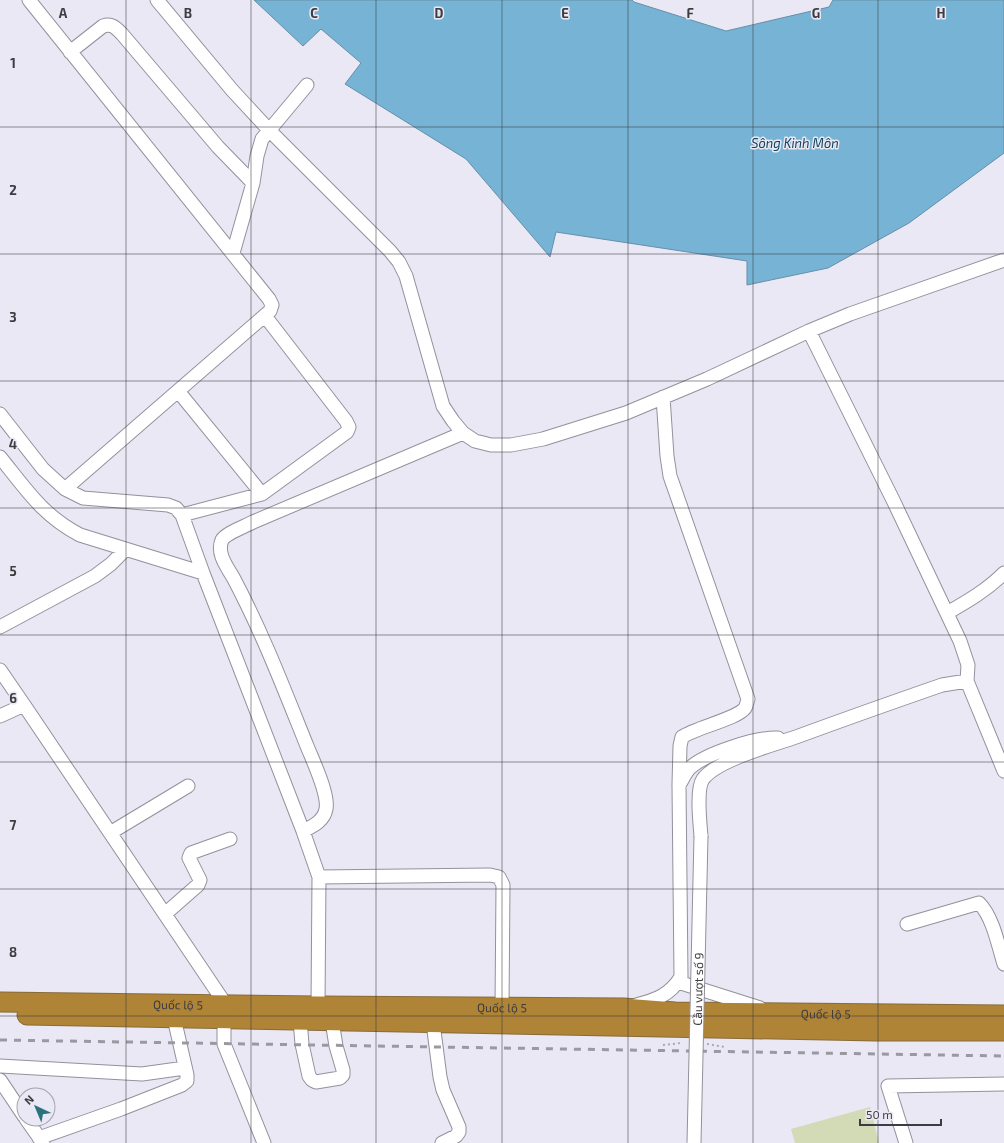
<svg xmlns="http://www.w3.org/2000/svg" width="1004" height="1143" viewBox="0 0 1004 1143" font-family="'Exo 2',sans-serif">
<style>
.green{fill:#d3dab6}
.water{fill:#77b3d4;stroke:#668fa8}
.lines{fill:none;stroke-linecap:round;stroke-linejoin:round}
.minor-casing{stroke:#92919c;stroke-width:15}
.highway-casing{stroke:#876b3a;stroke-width:21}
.path{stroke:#aaa9b3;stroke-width:2;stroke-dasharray:2 3;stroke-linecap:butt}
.minor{stroke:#fff;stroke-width:13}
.highway{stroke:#af8436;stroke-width:19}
.rail{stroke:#9a99a1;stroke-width:3;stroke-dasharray:7 7;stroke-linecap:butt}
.minor-bridge-casing{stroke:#92919c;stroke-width:15;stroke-linecap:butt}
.minor-bridge{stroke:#fff;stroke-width:13}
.grid{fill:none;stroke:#3d3c41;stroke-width:1;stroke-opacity:0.55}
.labels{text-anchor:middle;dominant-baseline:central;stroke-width:3;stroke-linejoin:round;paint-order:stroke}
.street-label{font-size:12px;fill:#3d3c41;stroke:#e9e8f4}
.water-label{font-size:13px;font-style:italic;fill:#12435a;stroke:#e9e8f4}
.grid-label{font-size:13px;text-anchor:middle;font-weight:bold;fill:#3d3c41;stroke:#e9e8f4;stroke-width:3;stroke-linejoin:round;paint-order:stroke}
</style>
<rect width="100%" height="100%" fill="#e9e8f4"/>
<path class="green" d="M870,1107L879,1143H795L791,1129Z"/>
<path class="water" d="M254,0H632L634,2L726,31L829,7L833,0H1004V153L909,223L828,268L747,285V261L556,232L550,257L466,159L345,84L361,63L321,29L303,46Z"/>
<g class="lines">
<defs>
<path id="minor" d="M29,0L269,299L272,305L270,311L65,489
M157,0L232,90L269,130L390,251L399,262L406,276L443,406L453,421L463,433L475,441L491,445H511L543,439L626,413L707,379L809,331L850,314L1004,260
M70,52L103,26C112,23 116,28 122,34L218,147L253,183
M233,253L253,183L257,156L262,139L307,85
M809,331L893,500L960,641L968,665L967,681L1004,771
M178,391L262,494L347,432L349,427L346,421L265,316
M0,414L43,469L65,489L83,498L168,505L176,508L182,515L203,573
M0,457C26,489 42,515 80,535L203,573L303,831L319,877L318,1006
M182,515L262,494
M947,613C968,601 987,590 1004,573
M0,627L95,576L111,564L126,549
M0,670L24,705
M0,716L24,705L226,1005
M679,785C683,779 686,771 691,767C707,753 757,737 778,738
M303,831C313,826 324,821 326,809C329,794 313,761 307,746C284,689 263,634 234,579C228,568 216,554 222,540C226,533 246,526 253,522L463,433
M110,833L188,786
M701,836C700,823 696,789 703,779C717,760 773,745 796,737C845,719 893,702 942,685L967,681
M319,877L490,875L499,877L503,885L502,1008
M165,914L198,885L200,880L189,858L191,853L230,839
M907,924L979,903C993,917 998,945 1004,964
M678,982L760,1008
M636,1005C656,1000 670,995 681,977L679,785L680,746L682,737C697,727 737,719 745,708C747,705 747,701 748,699L670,476L667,456L663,397
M224,1019V1044L264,1143
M300,1020L302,1044L309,1076L312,1080L316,1082L340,1078L343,1075V1070L336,1046L332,1021
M433,1023L440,1077L443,1090L459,1127V1132L456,1136L442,1143
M0,1066L142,1074L185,1068
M0,1080L24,1116
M26,1119L43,1143
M39,1138L121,1109L182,1085L187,1081V1075L174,1018
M906,1143L888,1086L1004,1084"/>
<g id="highway">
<path id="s1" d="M0,1002L318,1006L623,1008L675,1012L1004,1015"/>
<path d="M27,1015L876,1031H1004"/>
</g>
</defs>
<use href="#minor" class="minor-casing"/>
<use href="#highway" class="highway-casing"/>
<path class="path" d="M707,1044L725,1047
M663,1045L681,1043"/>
<use href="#minor" class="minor"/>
<use href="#highway" class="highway"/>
<path class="rail" d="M0,1040L1004,1056"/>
<defs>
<g id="minor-bridge">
<path id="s2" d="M694,1143L701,836"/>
</g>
</defs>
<use href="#minor-bridge" class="minor-bridge-casing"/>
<use href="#minor-bridge" class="minor-bridge"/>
</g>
<path class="grid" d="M126,0V1143M251,0V1143M376,0V1143M502,0V1143M628,0V1143M753,0V1143M878,0V1143M0,127H1004M0,254H1004M0,381H1004M0,508H1004M0,635H1004M0,762H1004M0,889H1004M0,1016H1004"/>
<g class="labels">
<g class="street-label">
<text stroke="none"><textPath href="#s2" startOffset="154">Cầu vượt số 9</textPath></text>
<text stroke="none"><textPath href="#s1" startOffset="178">Quốc lộ 5</textPath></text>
<text stroke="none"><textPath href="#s1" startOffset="502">Quốc lộ 5</textPath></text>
<text stroke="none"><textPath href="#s1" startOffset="826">Quốc lộ 5</textPath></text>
</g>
<g class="water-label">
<text x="795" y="143">Sông Kinh Môn</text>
</g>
</g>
<g class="grid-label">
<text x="63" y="18">A</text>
<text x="188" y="18">B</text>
<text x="314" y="18">C</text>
<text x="439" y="18">D</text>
<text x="565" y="18">E</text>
<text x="690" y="18">F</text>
<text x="816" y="18">G</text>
<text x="941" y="18">H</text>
<text x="13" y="68">1</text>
<text x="13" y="195">2</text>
<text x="13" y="322">3</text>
<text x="13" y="449">4</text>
<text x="13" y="576">5</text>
<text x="13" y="703">6</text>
<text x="13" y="830">7</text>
<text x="13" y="957">8</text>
</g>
<g transform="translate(36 1107) rotate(316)"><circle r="19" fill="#e9e8f4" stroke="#a4a3ac"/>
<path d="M0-3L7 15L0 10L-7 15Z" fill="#2a737c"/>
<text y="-6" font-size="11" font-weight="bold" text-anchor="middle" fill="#3d3c41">N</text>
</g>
<path d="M860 1119v6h81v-6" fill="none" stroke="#3d3c41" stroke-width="2"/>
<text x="866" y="1119" font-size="12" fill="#3d3c41" stroke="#e9e8f4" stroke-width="3" paint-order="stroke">50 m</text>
</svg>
